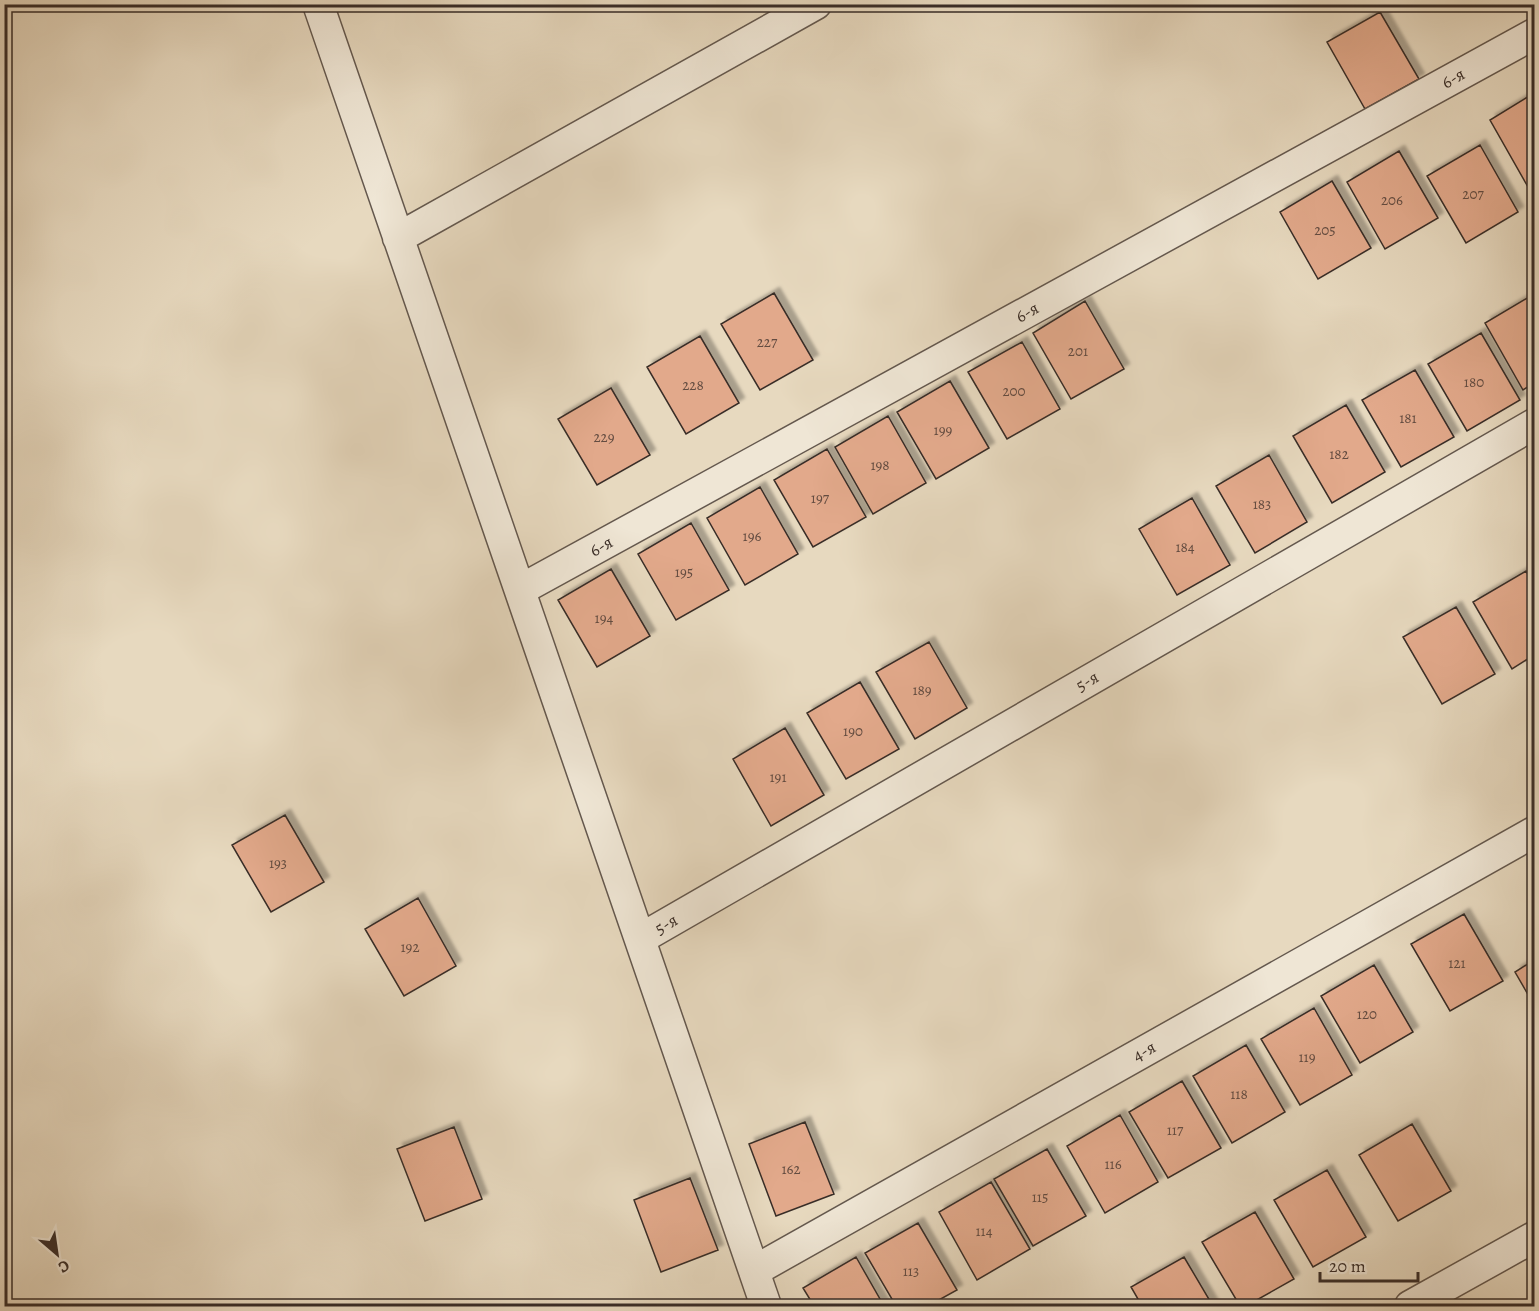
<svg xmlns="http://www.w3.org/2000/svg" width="1539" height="1311" viewBox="0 0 1539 1311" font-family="Alegreya,serif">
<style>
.building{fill:#e2a98b;stroke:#392d28;stroke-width:1.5;filter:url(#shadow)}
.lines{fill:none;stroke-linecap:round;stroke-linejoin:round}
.street-casing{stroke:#64584e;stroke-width:33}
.street{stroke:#efe6d5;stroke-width:30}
.labels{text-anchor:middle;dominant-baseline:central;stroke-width:4.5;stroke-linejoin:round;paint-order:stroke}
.number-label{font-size:15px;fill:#634c41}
.street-label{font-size:18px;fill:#392d28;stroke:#efe6d5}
</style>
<defs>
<filter id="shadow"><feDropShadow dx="5.5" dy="-5.5" stdDeviation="1.5" flood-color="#0004"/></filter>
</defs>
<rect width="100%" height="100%" fill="#e7d9bf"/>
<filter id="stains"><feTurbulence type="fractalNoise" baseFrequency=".00333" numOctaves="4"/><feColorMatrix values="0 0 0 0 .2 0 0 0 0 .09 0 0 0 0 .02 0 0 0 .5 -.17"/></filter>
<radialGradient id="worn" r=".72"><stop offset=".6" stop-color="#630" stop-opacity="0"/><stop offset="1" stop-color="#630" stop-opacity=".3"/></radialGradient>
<path class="building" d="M1380,12L1419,79L1365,109L1327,42Z
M1534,93V183L1528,187L1490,120Z
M1480,145L1518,212L1466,243L1427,176Z
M1399,151L1438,218L1385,249L1347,182Z
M1332,181L1371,248L1318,279L1280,212Z
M774,293L813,360L760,390L721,324Z
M1534,294V383L1523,390L1485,323Z
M1085,301L1124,369L1071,399L1033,333Z
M1481,333L1520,400L1467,431L1428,364Z
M700,336L739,403L686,434L647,367Z
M1022,342L1060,409L1007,439L968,372Z
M1415,370L1454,437L1401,467L1362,400Z
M950,381L989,448L936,479L897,412Z
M611,388L650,455L597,485L558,419Z
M1346,405L1385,472L1332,503L1293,436Z
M888,416L926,483L873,514L835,447Z
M827,449L866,517L813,547L774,480Z
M1269,455L1307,522L1255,553L1216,486Z
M760,487L798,554L745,585L707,518Z
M1192,498L1230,565L1177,595L1139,529Z
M691,523L729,590L676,620L638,554Z
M611,569L650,636L597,667L558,600Z
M1526,571L1534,586V655L1512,669L1473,602Z
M1456,607L1495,674L1442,704L1403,637Z
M929,642L967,708L915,739L876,672Z
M860,682L899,749L846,779L807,713Z
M785,728L824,795L771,826L733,759Z
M285,815L324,882L271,912L232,845Z
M418,898L456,966L404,996L365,929Z
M1464,914L1503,981L1450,1011L1411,944Z
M1534,960V1005L1515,972Z
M1374,965L1413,1032L1360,1063L1321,996Z
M1314,1008L1352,1075L1300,1105L1261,1039Z
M1246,1045L1285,1112L1232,1143L1193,1076Z
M1182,1081L1221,1148L1168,1178L1129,1112Z
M1120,1115L1158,1182L1105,1213L1067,1146Z
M805,1122L834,1194L776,1216L749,1144Z
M1412,1124L1451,1191L1398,1221L1359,1155Z
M454,1127L482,1199L425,1221L397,1149Z
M1047,1149L1086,1216L1033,1246L994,1179Z
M1327,1170L1366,1237L1313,1267L1274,1200Z
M690,1178L718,1250L661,1272L634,1200Z
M991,1182L1030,1249L977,1280L939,1212Z
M1255,1212L1294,1279L1246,1306H1240L1202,1242Z
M918,1223L957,1290L928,1306H896L865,1253Z
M856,1257L884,1306H814L803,1288Z
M1184,1257L1213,1306H1142L1131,1287Z"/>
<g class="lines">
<defs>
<path id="street" d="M318,4L766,1306
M398,238L816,4
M520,590L1534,34
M640,939L1534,424
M754,1271L1534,832
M1410,1306L1534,1237"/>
</defs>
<use href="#street" class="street-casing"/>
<use href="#street" class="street"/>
</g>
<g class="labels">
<g class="number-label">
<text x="1473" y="194">207</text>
<text x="1392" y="200">206</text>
<text x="1325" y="230">205</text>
<text x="767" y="342">227</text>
<text x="1078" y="351">201</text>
<text x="1474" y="382">180</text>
<text x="693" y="385">228</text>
<text x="1014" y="391">200</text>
<text x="1408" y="418">181</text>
<text x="943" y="430">199</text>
<text x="604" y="437">229</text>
<text x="1339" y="454">182</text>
<text x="880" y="465">198</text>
<text x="820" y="498">197</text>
<text x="1262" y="504">183</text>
<text x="752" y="536">196</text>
<text x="1185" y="547">184</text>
<text x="684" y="572">195</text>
<text x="604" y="618">194</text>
<text x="922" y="690">189</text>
<text x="853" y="731">190</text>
<text x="778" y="777">191</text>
<text x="278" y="863">193</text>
<text x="410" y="947">192</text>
<text x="1457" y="963">121</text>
<text x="1367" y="1014">120</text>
<text x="1307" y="1057">119</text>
<text x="1239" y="1094">118</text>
<text x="1175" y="1130">117</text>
<text x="1113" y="1164">116</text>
<text x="791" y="1169">162</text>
<text x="1040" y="1197">115</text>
<text x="984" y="1231">114</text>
<text x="911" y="1271">113</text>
</g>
<g class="street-label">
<text transform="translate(1453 78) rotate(-29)">6-я</text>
<text transform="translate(1027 312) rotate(-29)">6-я</text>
<text transform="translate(601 546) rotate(-29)">6-я</text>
<text transform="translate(1087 681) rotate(-30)">5-я</text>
<text transform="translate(666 924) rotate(-30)">5-я</text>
<text transform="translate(1144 1051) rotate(-29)">4-я</text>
</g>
</g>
<rect width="1539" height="1311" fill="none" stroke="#e7d9bf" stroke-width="24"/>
<rect x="6" y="6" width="1527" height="1299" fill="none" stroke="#392d28" stroke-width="3"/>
<rect x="12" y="12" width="1515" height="1287" fill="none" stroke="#392d28" stroke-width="1.5"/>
<g transform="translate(57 1254) rotate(151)" stroke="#efe6d5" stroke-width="4.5" paint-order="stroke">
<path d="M0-4.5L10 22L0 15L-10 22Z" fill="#392d28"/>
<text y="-9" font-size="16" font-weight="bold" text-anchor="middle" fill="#392d28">С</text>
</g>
<path d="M1320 1272v9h98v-9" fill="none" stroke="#392d28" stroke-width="3"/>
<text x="1329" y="1272" font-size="18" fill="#392d28" stroke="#efe6d5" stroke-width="4.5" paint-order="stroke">20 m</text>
<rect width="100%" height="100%" filter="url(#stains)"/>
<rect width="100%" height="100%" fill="url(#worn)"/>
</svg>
